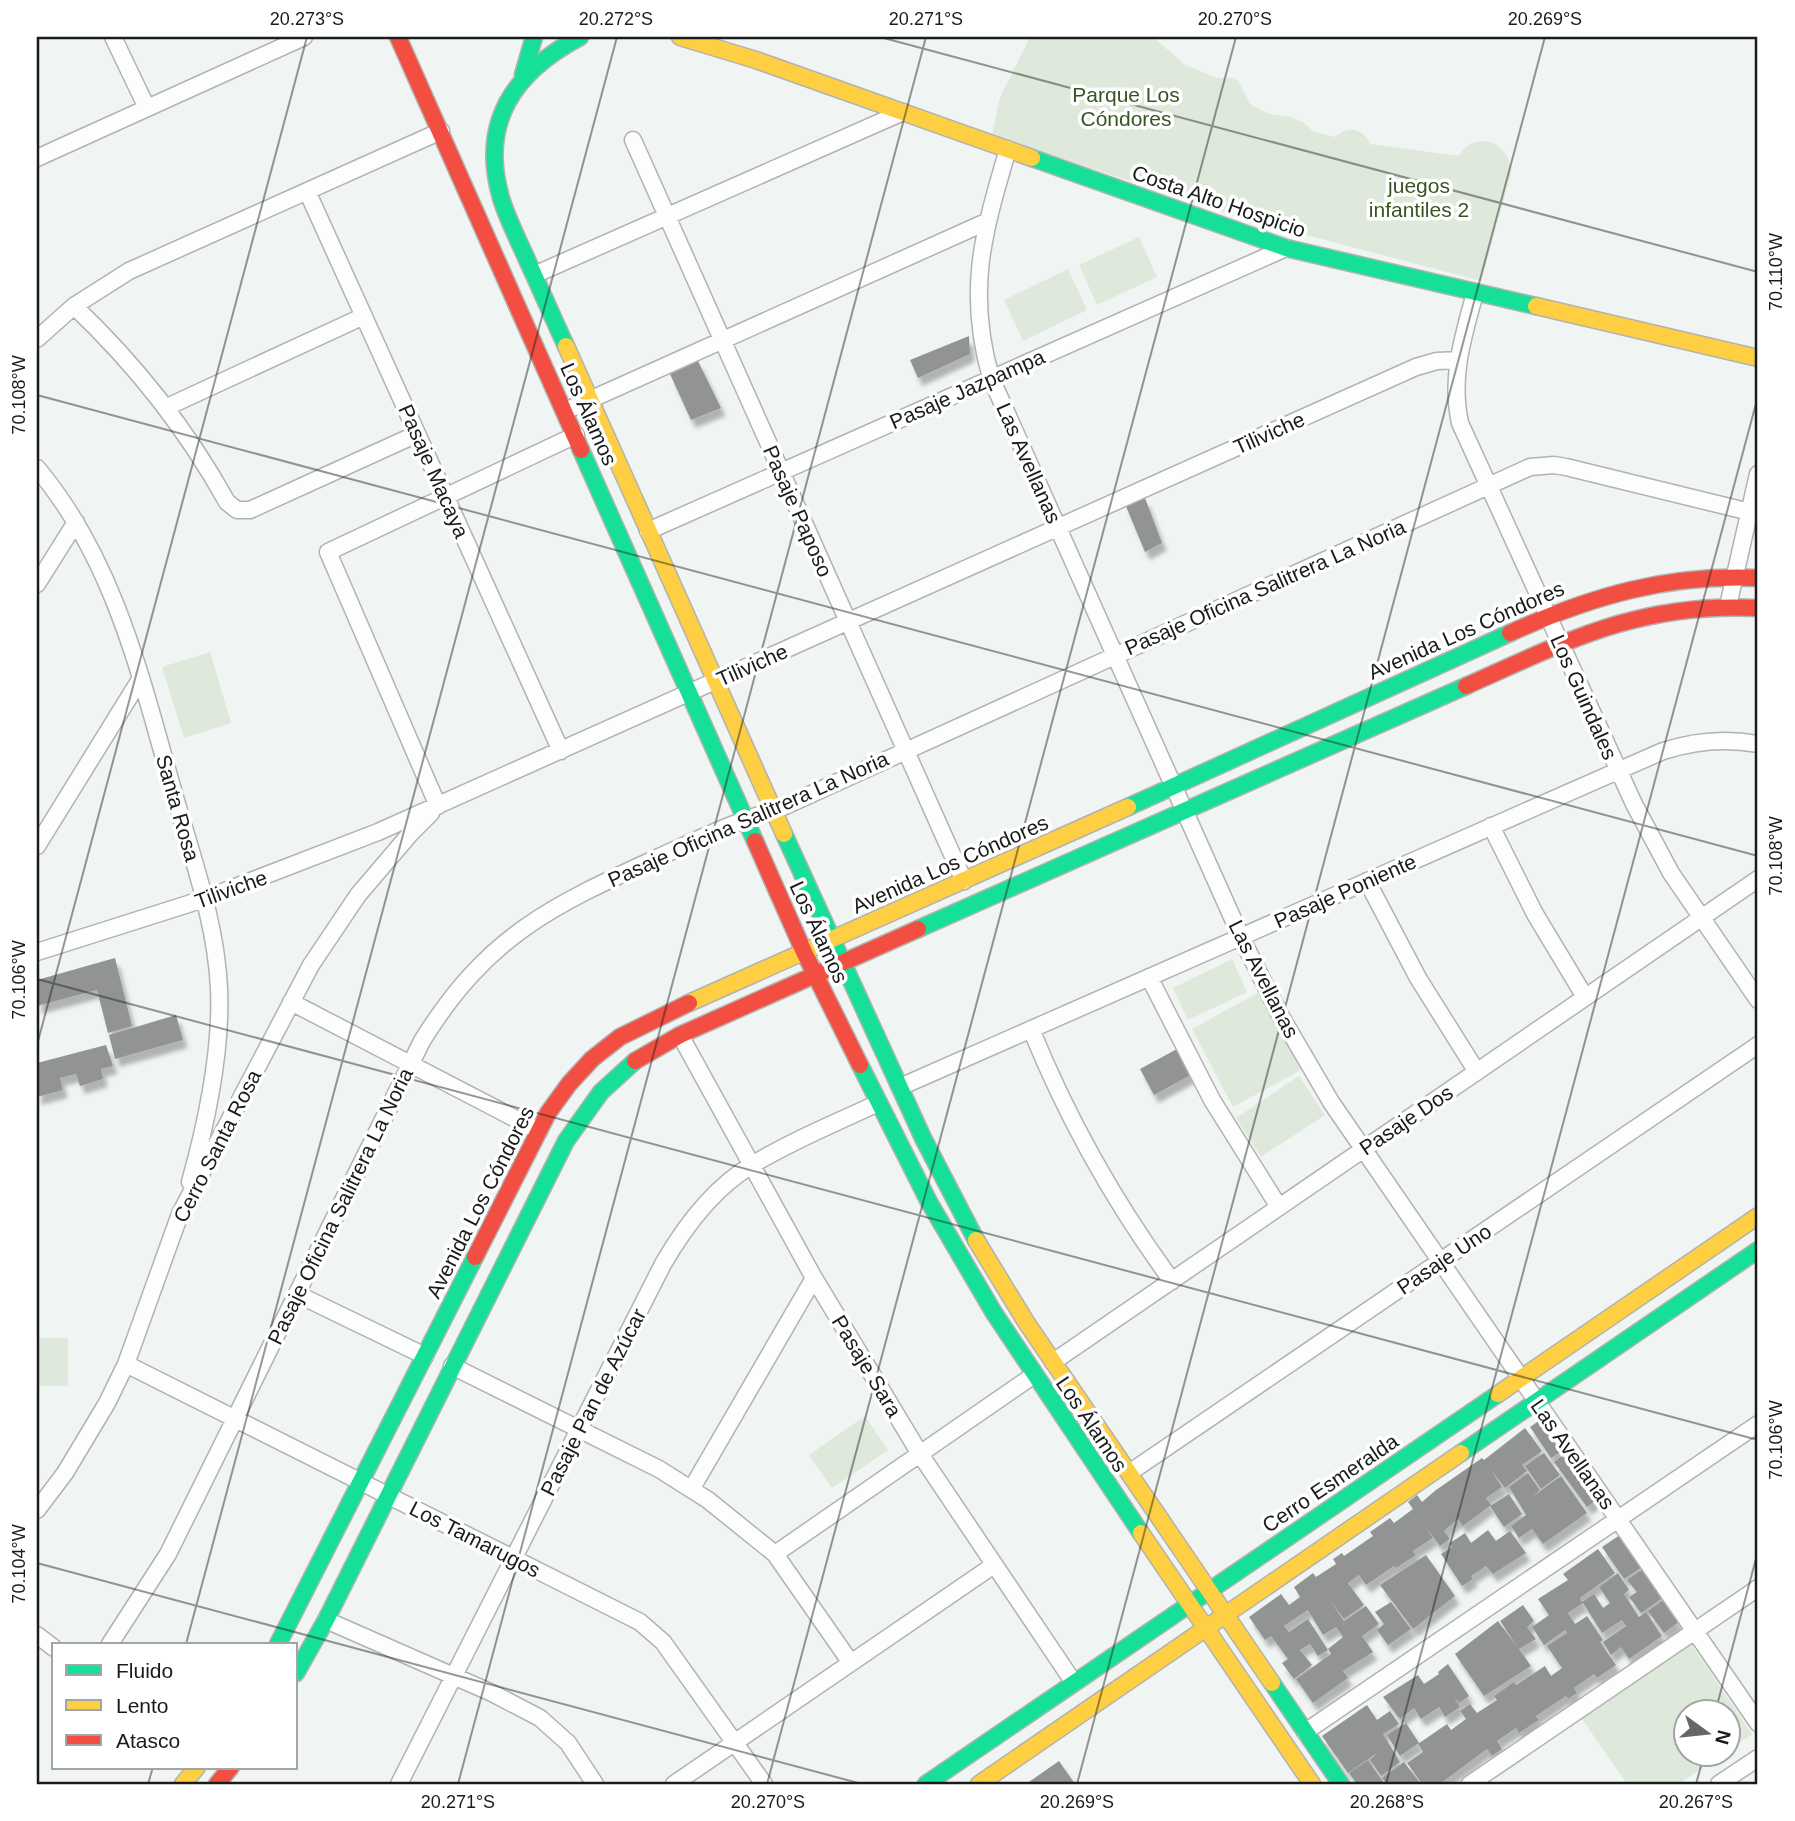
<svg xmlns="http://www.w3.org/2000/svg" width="1795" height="1821" viewBox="0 0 1795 1821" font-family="Helvetica,sans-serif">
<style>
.green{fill:#dfe9db}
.building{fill:#929493;filter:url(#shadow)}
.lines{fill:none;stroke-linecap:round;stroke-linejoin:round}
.street-casing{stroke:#b0b3b2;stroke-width:19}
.fast-casing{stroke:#b0b3b2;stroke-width:19}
.slow-casing{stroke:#b0b3b2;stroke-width:19}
.jam-casing{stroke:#b0b3b2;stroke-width:19}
.street{stroke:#fdfdfd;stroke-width:16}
.fast{stroke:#16e098;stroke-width:16}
.slow{stroke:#ffcf43;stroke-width:16}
.jam{stroke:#f24e42;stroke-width:16}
.ticks{fill:none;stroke:#191c1b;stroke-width:2;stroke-opacity:0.45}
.labels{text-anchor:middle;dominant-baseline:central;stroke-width:7;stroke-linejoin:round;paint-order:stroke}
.park-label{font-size:21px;fill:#37561f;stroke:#fff}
.street-label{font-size:21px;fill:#191c1b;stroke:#fff}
.neatline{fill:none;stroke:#191c1b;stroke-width:2.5}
.ticks-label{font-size:18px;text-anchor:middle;fill:#191c1b}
</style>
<defs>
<filter id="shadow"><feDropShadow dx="4.5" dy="8" stdDeviation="2" flood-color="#0004"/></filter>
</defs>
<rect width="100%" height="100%" fill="#f0f4f2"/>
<path class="green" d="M1030,37H1153L1184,64L1216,78H1232L1238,81L1251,105L1269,114L1291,117L1304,123L1314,132L1335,137C1348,126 1362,127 1370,144L1459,156C1475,128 1512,142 1511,174L1481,281L1238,217L992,135L1000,97Z
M1139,237L1157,277L1097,305L1079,265Z
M1068,269L1087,310L1023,341L1004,300Z
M210,652L231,723L184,738L162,667Z
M1232,959L1247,992L1188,1020L1173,988Z
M1259,992L1301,1070L1233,1107L1192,1029Z
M1299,1076L1325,1115L1261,1157L1236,1118Z
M37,1338H68V1386H37Z
M865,1416L888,1450L832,1488L809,1455Z
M1691,1644L1752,1734L1729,1750L1728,1713H1686V1755H1722L1678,1784H1627L1582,1719Z"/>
<path class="building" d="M969,336L970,354L918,378L910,360Z
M698,361L721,408L691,420L670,374Z
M1145,498L1162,543L1145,552L1125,504Z
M115,958L132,1026L108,1033L97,990L37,1006V980Z
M176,1015L183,1040L115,1059L109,1035Z
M106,1045L113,1066L101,1069L103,1079L80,1086L76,1074L60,1078L63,1090L37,1097V1063Z
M1177,1049L1191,1075L1154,1095L1140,1069Z
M1540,1420L1562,1451L1551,1458L1530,1427Z
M1525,1428L1542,1451L1522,1465L1527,1471L1505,1488L1491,1470L1502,1487L1486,1498L1491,1505L1463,1526L1458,1519L1444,1531L1450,1539L1440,1546L1425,1526L1433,1538L1413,1551L1416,1555L1396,1568L1394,1566L1366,1585L1359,1575L1348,1583L1364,1605L1344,1619L1329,1599L1344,1621L1366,1606L1379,1624L1362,1636L1373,1652L1343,1671L1348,1678L1313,1703L1296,1679L1331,1654L1328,1649L1343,1637L1336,1627L1323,1635L1294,1587L1313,1573L1316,1577L1336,1564L1333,1559L1342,1553L1344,1556L1373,1536L1370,1532L1390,1518L1394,1523L1413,1509L1408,1502L1417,1495L1422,1502L1436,1490L1482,1458L1484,1460Z
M1544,1453L1560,1475L1541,1489L1525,1466Z
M1563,1455L1596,1500L1587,1507L1554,1462Z
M1528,1473L1540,1490L1532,1497L1561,1476L1587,1513L1543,1544L1532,1529L1519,1538L1511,1526L1526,1515L1509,1487Z
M1509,1494L1522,1514L1504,1527L1490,1506Z
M1488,1530L1496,1541L1510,1531L1526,1553L1493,1574L1486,1566L1471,1576L1473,1579L1462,1586L1441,1554L1452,1547L1450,1543L1465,1533L1471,1543Z
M1620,1535L1642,1567L1624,1579L1602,1547Z
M1598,1549L1615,1573L1580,1598L1582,1602L1594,1594L1603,1608L1610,1603L1599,1587L1618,1573L1629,1590L1624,1594L1639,1617L1646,1612L1662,1636L1629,1659L1621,1647L1611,1655L1603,1642L1626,1626L1622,1620L1602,1633L1583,1603L1568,1613L1575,1624L1587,1616L1603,1640L1600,1642L1616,1665L1597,1678L1594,1674L1574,1688L1577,1693L1568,1699L1566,1696L1536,1716L1539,1720L1519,1733L1516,1728L1497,1741L1502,1749L1492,1756L1487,1749L1444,1781L1438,1784H1422L1407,1763L1423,1752L1418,1744L1447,1724L1451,1730L1466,1719L1460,1711L1470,1704L1477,1713L1497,1700L1494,1696L1514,1682L1516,1685L1545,1666L1551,1676L1562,1668L1547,1646L1567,1633L1565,1630L1544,1645L1532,1627L1549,1615L1538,1599L1568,1580L1563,1574Z
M1426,1555L1455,1596L1413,1629L1380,1585Z
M1643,1569L1664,1597L1641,1613L1629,1597L1637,1592L1627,1580Z
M1281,1594L1289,1605L1300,1597L1308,1610L1284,1626L1289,1632L1308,1619L1328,1650L1318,1656L1310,1644L1300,1650L1312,1665L1294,1679L1282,1663L1288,1659L1271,1636L1265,1640L1249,1617Z
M1663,1600L1679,1622L1664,1633L1648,1611Z
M1391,1602L1411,1629L1388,1645L1377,1630L1384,1624L1375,1612Z
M1523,1605L1534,1621L1527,1627L1536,1639L1519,1649L1531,1666L1484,1696L1455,1654L1498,1621L1519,1649L1500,1621Z
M1448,1664L1469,1696L1459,1703L1454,1697L1460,1707L1445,1717L1439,1707L1421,1719L1414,1708L1400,1719L1383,1697L1418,1675L1424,1684L1439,1674L1438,1672Z
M1367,1705L1377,1720L1390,1711L1399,1724L1383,1734L1400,1762L1381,1776L1370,1760L1377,1753L1348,1773L1322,1736Z
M1406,1723L1419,1743L1400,1756L1387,1735Z
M1368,1760L1384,1783L1382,1784H1357L1349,1773Z
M1059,1761L1075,1784H1026Z
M1404,1762L1421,1784H1387L1382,1778Z"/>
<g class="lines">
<defs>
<path id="street" d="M113,37L147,108
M633,140L964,881
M1008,149C983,234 966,290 991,378L1241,937L1279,1013L1331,1102L1758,1723
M37,158L304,37
M307,191L561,751
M534,275L903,112
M1475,293C1463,337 1450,377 1460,423L1634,804L1671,873L1758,1000
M74,306C135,364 186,428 227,502L237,510H250L417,434
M37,339L74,306L129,271L441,131
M167,407L364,316
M565,411L986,222
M37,468C116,562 142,682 175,797C193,860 216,923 219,988C222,1052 207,1121 190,1182
M648,531L1286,248
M37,584L76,522
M1728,606L1758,474
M438,806L328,552L576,435
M1491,826L1535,914L1585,997
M37,846L141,678
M1367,881L1418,978L1477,1072
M37,952L204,899L378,832L1416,367L1437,361L1458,360
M1149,977L1212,1100L1279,1207
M291,1002L539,1131
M1031,1029C1068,1120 1114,1202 1172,1281
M680,1035L814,1278L920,1454L1074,1683
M900,1087L1663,751C1694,741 1726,738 1758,744
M297,1294L425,1356
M1053,1362L1758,879
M126,1364L640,1622L663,1642L764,1784
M452,1366L659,1469L708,1500L775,1554L851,1663
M1129,1473L1758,1045
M692,1488L814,1278
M37,1510L65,1473L107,1403L126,1364L180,1214L311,965L358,895L410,834L431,813
M775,1554L1034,1375
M326,1620L492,1693L540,1718L568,1743L595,1784
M37,1635L54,1648
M110,1644L168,1554L422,1041C487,936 551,906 659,857C697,840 734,821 774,811L1530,467L1554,465L1566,467L1750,512
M1305,1732L1758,1424
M399,1784L663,1264C685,1226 713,1188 752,1165C791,1141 836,1123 878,1103
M674,1784L994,1565
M1470,1784L1758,1588
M1719,1784L1758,1758"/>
<path id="fast" d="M523,75L534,37
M1032,158L1286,248L1536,306
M566,346C553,318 541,290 528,262C519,241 508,221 501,198C479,122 514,72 580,37
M581,450L755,841
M1128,807L1510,633
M784,834L923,1138L976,1240
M918,929L1466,686
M860,1065L929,1202L994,1313L1141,1533
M1461,1453L1758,1250
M278,1644L475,1257
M296,1673L326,1620L566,1141L601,1092L635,1061
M1272,1683L1341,1784
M926,1784L1498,1394"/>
<path id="slow" d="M680,37L756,60L1032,158
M1536,306L1758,358
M566,346L784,834
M689,1003L1128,807
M976,1240L1026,1322L1272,1683
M1498,1394L1758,1216
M1141,1533L1312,1784
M183,1784L197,1767
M979,1784L1461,1453"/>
<path id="jam" d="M398,37L581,450
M1510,633C1592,596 1667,574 1758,578
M1466,686C1569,640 1641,602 1758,608
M755,841L804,952L860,1065
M635,1061L680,1035L918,929
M475,1257L548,1113L569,1084L592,1059L620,1037L689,1003
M217,1784L231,1767"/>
</defs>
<use href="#street" class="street-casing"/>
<use href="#fast" class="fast-casing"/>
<use href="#slow" class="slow-casing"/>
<use href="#jam" class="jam-casing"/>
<use href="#street" class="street"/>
<use href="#fast" class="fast"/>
<use href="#slow" class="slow"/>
<use href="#jam" class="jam"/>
</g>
<path class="ticks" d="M880,37L1758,272M37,395L1758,856M37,979L1758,1440M37,1045L307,37M37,1563L862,1784M186,1644L617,37M1715,1713L1758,1551M148,1784L153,1767M458,1784L926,37M767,1784L1236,37M1077,1784L1545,37M1386,1784L1758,396M1696,1784L1704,1755"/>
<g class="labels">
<g class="park-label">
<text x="1126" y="94">Parque Los<tspan x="1126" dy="24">Cóndores</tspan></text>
<text x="1419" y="185">juegos<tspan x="1419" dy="24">infantiles 2</tspan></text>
</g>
<g class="street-label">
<text transform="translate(1219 201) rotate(19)">Costa Alto Hospicio</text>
<text transform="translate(967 389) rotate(-24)">Pasaje Jazpampa</text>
<text transform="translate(589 414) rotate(66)">Los Álamos</text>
<text transform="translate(1269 433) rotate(-24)">Tiliviche</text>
<text transform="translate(1029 463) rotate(66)">Las Avellanas</text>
<text transform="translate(434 471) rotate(66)">Pasaje Macaya</text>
<text transform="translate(798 511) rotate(66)">Pasaje Paposo</text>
<text transform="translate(1265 587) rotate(-24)">Pasaje Oficina Salitrera La Noria</text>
<text transform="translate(1466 630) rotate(-24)">Avenida Los Cóndores</text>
<text transform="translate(752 665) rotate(-24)">Tiliviche</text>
<text transform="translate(1584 697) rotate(66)">Los Guindales</text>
<text transform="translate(178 808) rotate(74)">Santa Rosa</text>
<text transform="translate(748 819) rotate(-24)">Pasaje Oficina Salitrera La Noria</text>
<text transform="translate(950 864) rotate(-24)">Avenida Los Cóndores</text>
<text transform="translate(231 889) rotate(-20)">Tiliviche</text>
<text transform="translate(1345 891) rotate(-24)">Pasaje Poniente</text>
<text transform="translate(819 932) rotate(65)">Los Álamos</text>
<text transform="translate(1264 979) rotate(63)">Las Avellanas</text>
<text transform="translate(1406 1120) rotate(-34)">Pasaje Dos</text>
<text transform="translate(217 1146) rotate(-63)">Cerro Santa Rosa</text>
<text transform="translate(480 1202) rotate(-63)">Avenida Los Cóndores</text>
<text transform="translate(340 1206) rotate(-64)">Pasaje Oficina Salitrera La Noria</text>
<text transform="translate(1444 1259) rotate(-34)">Pasaje Uno</text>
<text transform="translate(867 1366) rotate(59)">Pasaje Sara</text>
<text transform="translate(593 1402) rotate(-63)">Pasaje Pan de Azúcar</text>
<text transform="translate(1092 1424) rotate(56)">Los Álamos</text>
<text transform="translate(1573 1454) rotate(55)">Las Avellanas</text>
<text transform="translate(1330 1483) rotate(-34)">Cerro Esmeralda</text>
<text transform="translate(475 1539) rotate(27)">Los Tamarugos</text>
</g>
</g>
<rect width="1795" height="1821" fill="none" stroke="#ffffff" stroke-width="77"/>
<rect x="52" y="1643" width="245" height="126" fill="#ffffff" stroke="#a3a4a4" stroke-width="2"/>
<rect x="66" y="1665" width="35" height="10" fill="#16e098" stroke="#a3a4a4" stroke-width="2"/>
<text x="116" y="1678" font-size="21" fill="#191c1b">Fluido</text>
<rect x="66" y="1700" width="35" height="10" fill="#ffcf43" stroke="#a3a4a4" stroke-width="2"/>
<text x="116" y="1713" font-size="21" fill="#191c1b">Lento</text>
<rect x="66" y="1735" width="35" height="10" fill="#f24e42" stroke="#a3a4a4" stroke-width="2"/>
<text x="116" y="1748" font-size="21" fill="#191c1b">Atasco</text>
<g transform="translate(1707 1733) rotate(105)"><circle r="33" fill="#ffffff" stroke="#a3a4a4" stroke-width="2"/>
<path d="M0-5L12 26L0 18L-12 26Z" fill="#646866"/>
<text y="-10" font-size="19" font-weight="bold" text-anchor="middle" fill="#191c1b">N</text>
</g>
<rect x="38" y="38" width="1718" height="1745" class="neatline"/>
<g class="ticks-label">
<text x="307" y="25">20.273°S</text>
<text x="616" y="25">20.272°S</text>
<text x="926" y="25">20.271°S</text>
<text x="1235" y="25">20.270°S</text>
<text x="1545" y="25">20.269°S</text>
<text transform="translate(1776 272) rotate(-90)" y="6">70.110°W</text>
<text transform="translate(19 395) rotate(-90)" y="6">70.108°W</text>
<text transform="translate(1776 856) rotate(-90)" y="6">70.108°W</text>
<text transform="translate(19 980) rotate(-90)" y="6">70.106°W</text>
<text transform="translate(1776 1440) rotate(-90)" y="6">70.106°W</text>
<text transform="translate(19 1564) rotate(-90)" y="6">70.104°W</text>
<text x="458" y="1808">20.271°S</text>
<text x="768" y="1808">20.270°S</text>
<text x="1077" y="1808">20.269°S</text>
<text x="1387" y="1808">20.268°S</text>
<text x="1696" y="1808">20.267°S</text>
</g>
</svg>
